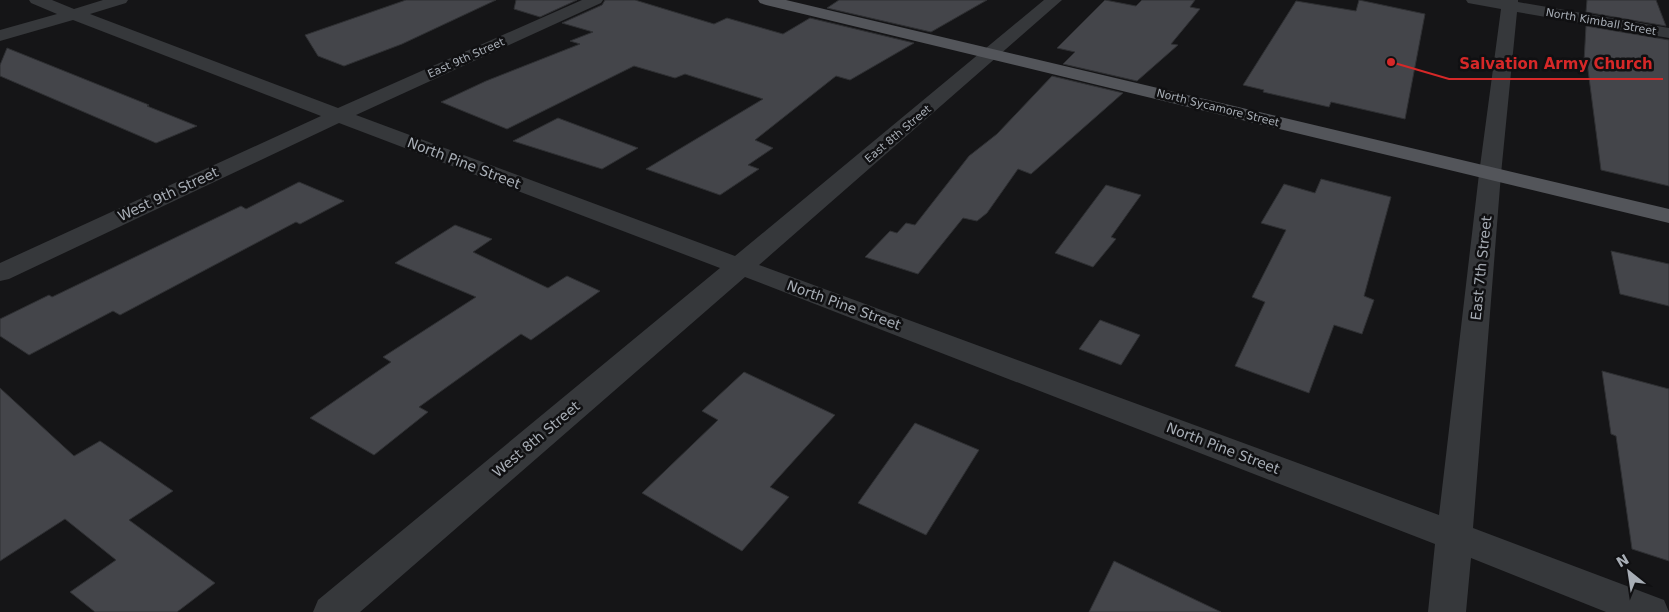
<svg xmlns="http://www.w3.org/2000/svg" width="1669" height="612" viewBox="0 0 1669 612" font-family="'DejaVu Sans',sans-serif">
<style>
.building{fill:#44454a;stroke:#2f3033}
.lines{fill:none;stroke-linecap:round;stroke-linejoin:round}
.minor{fill:#36383b;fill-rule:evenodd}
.major{fill:#53555a;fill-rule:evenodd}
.labels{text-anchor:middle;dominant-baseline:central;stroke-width:5;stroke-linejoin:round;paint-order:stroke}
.far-street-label{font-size:11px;fill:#a8aeb6;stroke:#101012}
.street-label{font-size:14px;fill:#a8aeb6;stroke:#101012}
.leader{fill:none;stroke:#d62828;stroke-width:2}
.callout-dot{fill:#d62828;stroke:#101012;stroke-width:2}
.callout-label{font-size:15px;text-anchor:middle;font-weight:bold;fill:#d62828;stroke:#101012;stroke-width:5;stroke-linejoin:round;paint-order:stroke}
</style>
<rect width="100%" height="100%" fill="#151517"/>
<path class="building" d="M406,0H496L402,44L344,66L318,56L305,35Z
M516,0H577L540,17L514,9Z
M605,0H635L714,24L727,18L783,34L810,18L914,43L850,80L836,76L755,140L773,148L748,165L759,169L720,195L646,169L763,99L685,74L675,78L634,66L507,129L441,102L486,81L580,44L570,41L593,32L562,23L602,5Z
M839,0H987L931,32L827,8Z
M1105,0L1136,6L1142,0H1195L1190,7L1200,9L1171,44L1178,45L1137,81L1063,64L1075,52L1057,48Z
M1359,0L1425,14L1405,119L1331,102L1329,107L1263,92L1264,90L1243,85L1296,1L1356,11Z
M1587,0H1656L1666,26L1586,12Z
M1586,26L1669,40V186L1601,170L1587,62H1584Z
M7,48L149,105L147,106L197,126L156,143L0,76V65Z
M1052,76L1123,93L1031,174L1018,169L987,213L977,221L963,218L918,274L865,257L890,231L897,233L906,223L915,225L969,156L997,134Z
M558,118L638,148L602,169L513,141Z
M1321,179L1391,197L1364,296L1374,300L1362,334L1334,325L1309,393L1235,366L1265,302L1252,297L1286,230L1261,223L1284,184L1315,193Z
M299,182L344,201L300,224L296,222L120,315L113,311L29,355L0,336V319L49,295L52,297L241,206L246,209Z
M1106,185L1141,195L1111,237L1116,239L1093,267L1055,253Z
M455,225L492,239L473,252L548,288L567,276L600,291L531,340L521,334L419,407L428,412L374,455L310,418L391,362L383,357L476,297L395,263Z
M1611,251L1669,264V306L1620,294Z
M1100,320L1140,335L1121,365L1079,349Z
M1602,371L1669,389V561L1632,549L1616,436L1611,434Z
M744,372L835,415L770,487L789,497L742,551L642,493L718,420L702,411Z
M0,388L74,456L100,441L173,491L129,520L215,583L177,612H95L70,592L116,560L65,519L0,561Z
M915,423L979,450L926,535L858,503Z
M1114,561L1221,612H1089Z"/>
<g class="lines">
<path class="minor" d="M29,0H52L74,9L103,0H128L126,3L90,14L338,108L582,0H603L601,3L356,115L735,256L1044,0H1062L759,265L1439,515L1479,174L1501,9L1468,3L1466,0H1518V2L1669,28V38L1517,12L1501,174L1473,528L1664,600L1669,612H1606L1471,558L1466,612H1428L1435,544L745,277L360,612H313L318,600L720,268L339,123L9,279L0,281V263L321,116L73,20L0,41V30L57,14L31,3Z"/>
<path class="major" d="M758,0H786L1669,209V223L766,5L760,3Z"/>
</g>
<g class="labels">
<g class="far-street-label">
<text transform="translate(1601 22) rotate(10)">North Kimball Street</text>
<text transform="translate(466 58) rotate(-24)">East 9th Street</text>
<text transform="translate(1218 108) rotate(14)">North Sycamore Street</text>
<text transform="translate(898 134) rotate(-40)">East 8th Street</text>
</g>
<g class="street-label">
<text transform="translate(464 163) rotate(21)">North Pine Street</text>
<text transform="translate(168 194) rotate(-25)">West 9th Street</text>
<text transform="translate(1481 268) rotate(-84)">East 7th Street</text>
<text transform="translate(844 305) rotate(20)">North Pine Street</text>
<text transform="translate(536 439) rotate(-40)">West 8th Street</text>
<text transform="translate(1223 448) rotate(21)">North Pine Street</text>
</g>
</g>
<path class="leader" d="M1391 62L1449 79H1663"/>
<circle class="callout-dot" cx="1391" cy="62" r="5"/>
<g class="callout-label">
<text x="1556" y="69">Salvation Army Church</text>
</g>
<g transform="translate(1629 572) rotate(330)" stroke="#101012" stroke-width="4" paint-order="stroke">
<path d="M0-4L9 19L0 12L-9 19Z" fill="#a8aeb6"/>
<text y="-8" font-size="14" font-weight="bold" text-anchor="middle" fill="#a8aeb6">N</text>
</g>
</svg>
